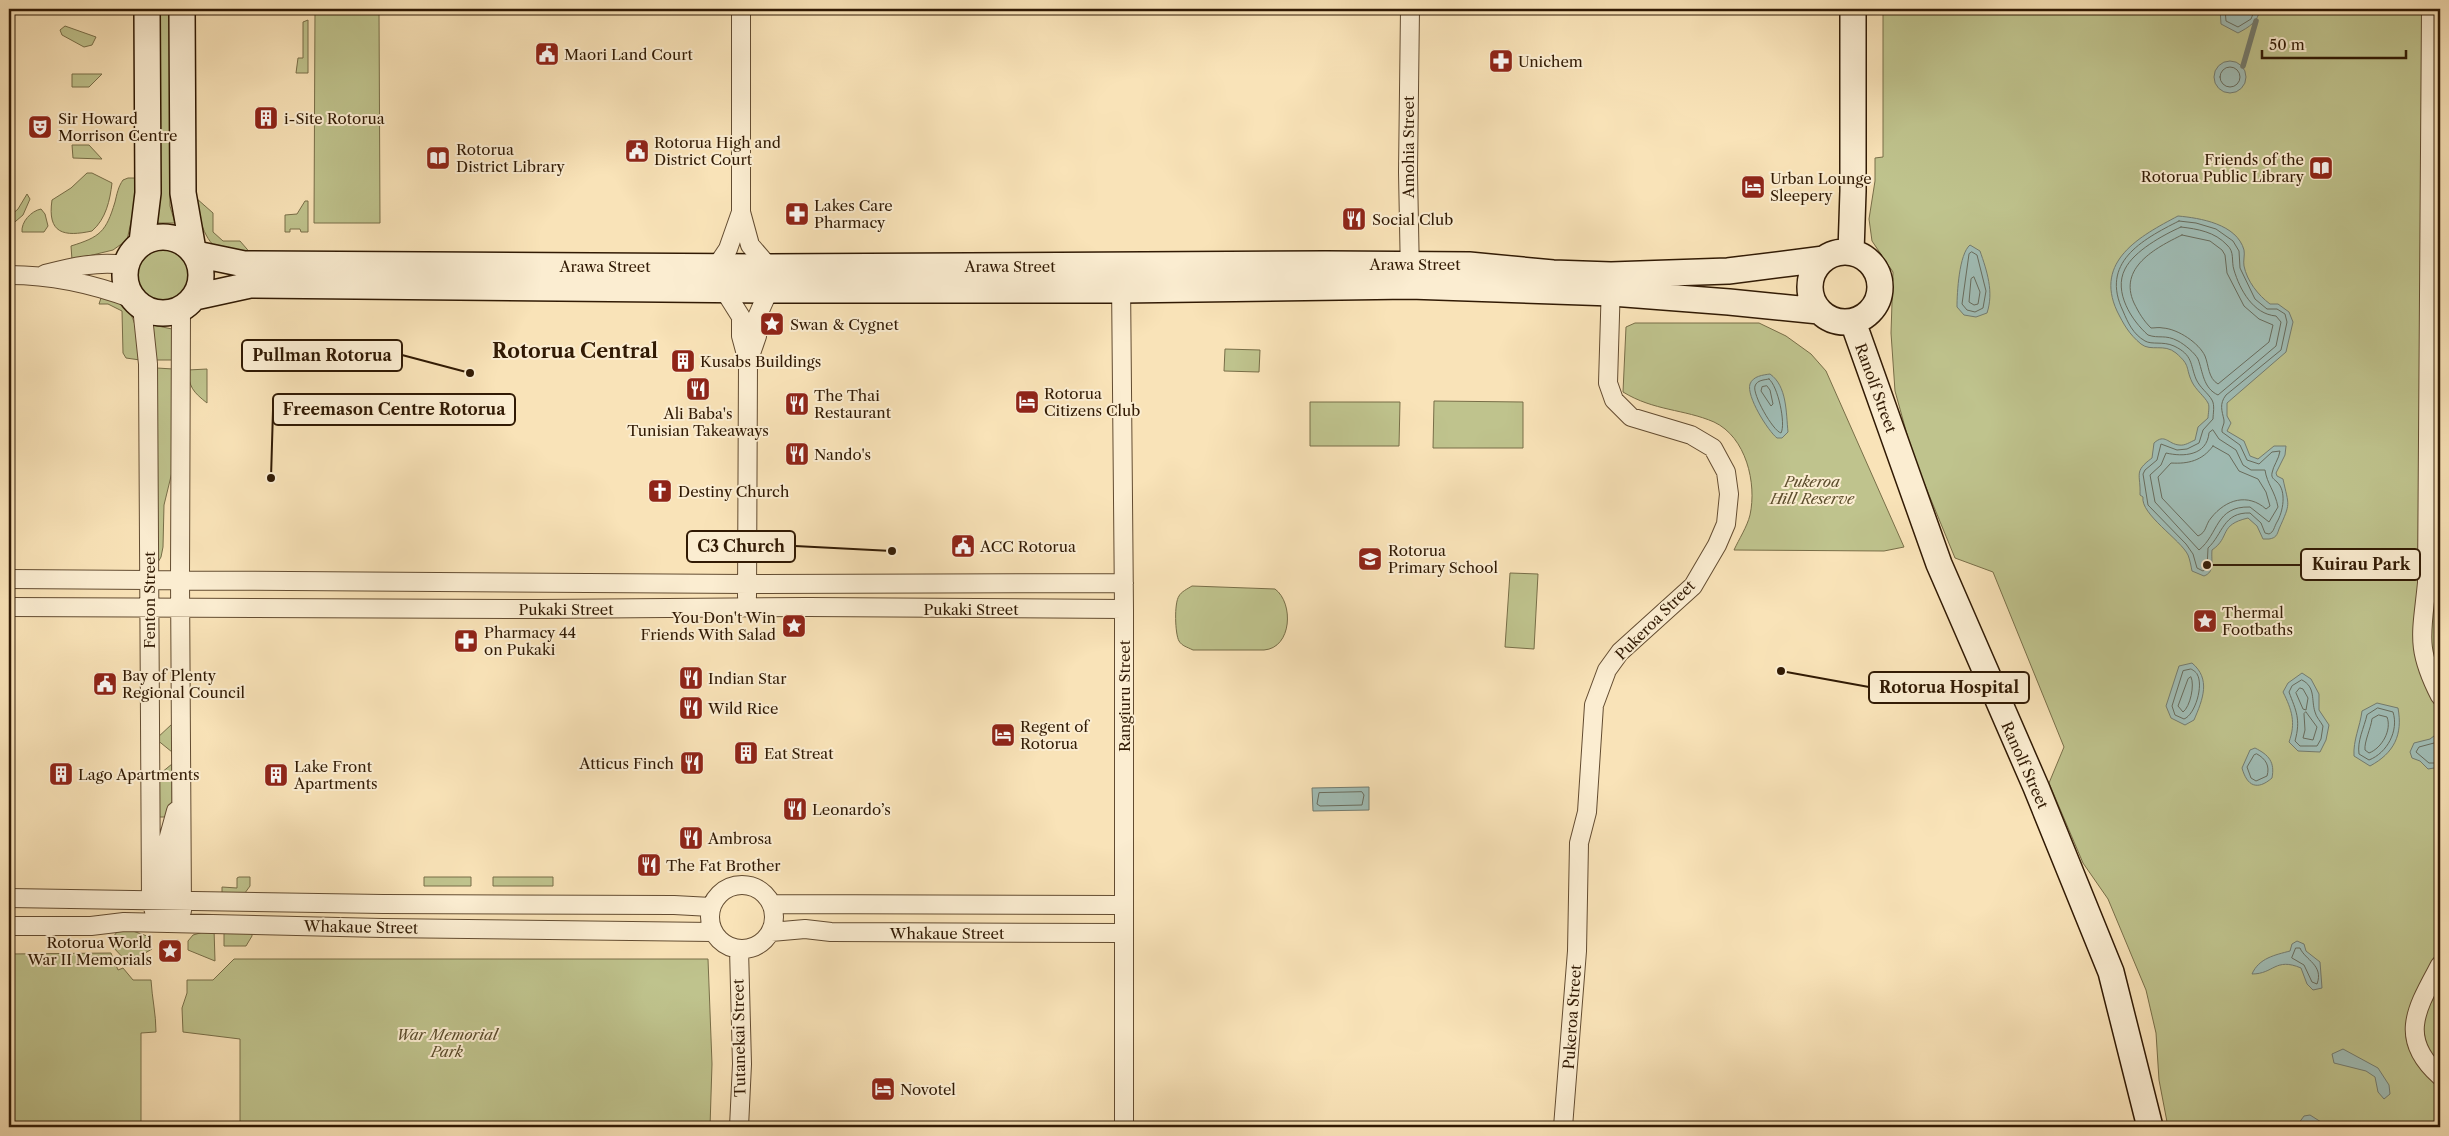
<svg xmlns="http://www.w3.org/2000/svg" width="2449" height="1136" viewBox="0 0 2449 1136" font-family="'Libre Caslon Text',serif">
<style>
.green{fill:#bfc38d;stroke:#786e48}
.water{fill:#a0bdb6;stroke:#747c6f}
.lines{fill:none;stroke-linecap:round;stroke-linejoin:round}
.shore{stroke:#686c5d;stroke-width:1}
.stream{stroke:#747c6f;stroke-width:5.5}
.street-casing{stroke:#634c31;stroke-width:20}
.secondary-casing{stroke:#311a04;stroke-width:28}
.street{stroke:#fbedd1;stroke-width:18}
.secondary{stroke:#fbedd1;stroke-width:25}
.labels{text-anchor:middle;dominant-baseline:central;stroke-width:4;stroke-linejoin:round;paint-order:stroke}
.poi-label{font-size:15px;fill:#311a04;stroke:#fbedd1;text-anchor:start}
.street-label{font-size:15px;fill:#311a04;stroke:#fbedd1}
.park-label{font-size:15px;font-style:italic;fill:#5c4d2d;stroke:#fbedd1}
.district-label{font-size:20px;font-weight:bold;fill:#311a04;stroke:#fbedd1}
.leader{fill:none;stroke:#311a04;stroke-width:2}
.callout-dot{fill:#311a04;stroke:#fbedd1;stroke-width:2}
.callout{fill:#fbedd1;stroke:#311a04;stroke-width:2}
.callout-label{font-size:16px;text-anchor:middle;font-weight:bold;fill:#311a04}
</style>
<rect width="100%" height="100%" fill="#f9e3b8"/>
<filter id="stains"><feTurbulence type="fractalNoise" baseFrequency=".004" numOctaves="4"/><feColorMatrix values="0 0 0 0 .2 0 0 0 0 .09 0 0 0 0 .02 0 0 0 .5 -.17"/></filter>
<radialGradient id="worn" r=".72"><stop offset=".6" stop-color="#630" stop-opacity="0"/><stop offset="1" stop-color="#630" stop-opacity=".3"/></radialGradient>
<path class="green" d="M157,9H170V206L175,223H153Z
M315,9H379L380,223H314Z
M1883,9H2440V1127H2168L2159,1080L2156,1033L2146,990L2108,899L2083,863L2049,783L2064,747L1993,572L1955,558L1913,456L1895,391L1891,333L1893,272L1872,241L1869,219L1875,181V158L1883,157Z
M308,20V73H296L298,58H303V22Z
M65,26L96,37L92,45L84,47L62,35L60,30Z
M72,74H102L89,87H72Z
M72,145H89L102,159L73,158Z
M87,173H92L112,183C110,200 106,219 92,231C64,237 47,234 52,200L71,188Z
M128,178H138V190L127,240L113,250L72,260L71,246C100,237 106,232 115,202C117,194 118,187 123,180Z
M27,194L30,199L23,215L9,227V217L18,209Z
M196,198L213,213V232L223,241H240L253,256C244,255 230,255 221,251C204,242 198,216 196,198Z
M305,201H308V232H301L300,229H290V232H285V215L297,214Z
M41,209L45,214L48,226L44,232H22C21,222 31,211 41,209Z
M136 276a28 28 0 1 1 56 0a28 28 0 1 1-56 0Z
M101,298C137,298 137,333 140,360L126,358L123,353L122,311L108,304H99Z
M1635,323H1759L1786,336L1811,354L1826,371L1904,547L1884,551L1734,550C1739,539 1747,527 1750,515C1757,483 1746,437 1714,422C1684,409 1654,411 1623,392L1626,327Z
M153,325L172,329L173,360H156Z
M1225,349L1260,350L1259,372L1224,371Z
M157,368L173,369L172,472L164,505L163,547L161,557L157,564Z
M207,369V403C193,392 189,387 188,370Z
M1434,401L1523,402V448H1433Z
M1310,402H1400L1399,446H1310Z
M1510,573L1538,574L1534,649L1505,647Z
M1192,586L1275,589C1294,603 1292,648 1264,650H1193C1187,647 1182,646 1179,641C1175,634 1174,603 1179,596C1181,592 1187,589 1192,586Z
M172,724V752L156,739Z
M172,764V803L167,817H156V777Z
M239,877H250V886L242,897H222V887L237,888V878Z
M424,877H471V886H424Z
M493,877H553V886H493Z
M214,929L215,961L188,950V941L193,935Z
M130,930L147,936L152,949L128,963L112,946L113,937L117,932Z
M224,931H252V936L246,946H224Z
M111,953L118,970L123,968L133,980H151C152,998 156,1014 156,1032L141,1033V1127H9V954Z
M234,959H708L712,1064L710,1127H240V1039L183,1032L182,1008L187,993V980H213Z"/>
<path class="water" d="M2220,9H2260C2258,22 2249,27 2238,33L2221,24Z
M2214 77a16 16 0 1 1 32 0a16 16 0 1 1-32 0Z
M2178,216C2200,218 2237,224 2244,250C2245,255 2243,261 2244,266C2247,281 2258,295 2270,304H2278L2289,312L2293,322L2286,352L2227,403V416L2231,423L2227,431L2244,441L2250,456L2258,459L2274,446H2286L2285,455L2276,473L2277,476L2283,479C2289,507 2291,502 2279,529C2277,535 2276,538 2269,539H2263L2257,526L2248,518C2218,525 2231,537 2212,550C2211,561 2215,572 2204,576L2192,571C2191,566 2190,560 2188,555C2181,540 2140,514 2143,497L2140,495C2141,474 2133,472 2152,458L2154,443C2165,433 2168,444 2179,445C2185,446 2190,442 2195,440L2198,427L2208,418C2208,414 2210,406 2208,403C2205,397 2196,390 2192,382C2185,367 2191,366 2176,353C2164,343 2151,352 2141,344C2129,334 2124,325 2117,311C2094,261 2140,236 2178,216Z
M1970,245L1980,251C1987,271 1994,292 1987,313L1976,317L1964,315L1957,307C1957,293 1959,254 1970,245Z
M1770,374C1787,386 1786,412 1788,432L1782,438H1777C1768,431 1746,396 1750,384C1753,376 1763,375 1770,374Z
M2192,663C2211,679 2203,699 2194,720L2185,725L2171,718L2166,706L2179,666Z
M2302,673L2311,679L2319,694V710L2329,725L2326,740L2320,752L2298,751L2289,742C2296,723 2292,710 2283,692L2288,683Z
M2377,703L2398,708C2403,735 2394,753 2370,766L2354,756C2353,740 2360,727 2362,711Z
M2434,736L2440,741V767L2428,769L2420,761L2412,758L2410,752L2414,743L2430,739Z
M2255,748C2269,755 2275,762 2272,778C2257,791 2247,786 2242,768L2250,750Z
M1369,787V810L1313,811L1312,788Z
M2297,941L2304,944L2306,951L2320,962L2322,988L2313,990L2307,984L2301,968C2275,957 2274,974 2252,974C2259,958 2275,955 2290,951L2292,944Z
M2343,1049L2378,1068L2389,1085L2390,1094L2384,1099L2378,1092L2375,1077L2366,1071L2334,1063L2332,1054Z
M2310,1115L2329,1127H2296L2304,1116Z"/>
<g class="lines">
<path class="shore" d="M2225,9L2226,21L2238,27L2251,19L2255,9
M2220 77a10 10 0 1 1 20 0a10 10 0 1 1-20 0Z
M2179,221L2196,223L2216,229L2233,241L2239,251L2240,268L2255,299L2267,309H2277L2285,314L2287,322L2281,350L2226,395C2219,404 2222,411 2224,420C2225,424 2221,428 2222,432L2240,445L2247,460L2259,464L2272,452L2280,451C2279,459 2273,466 2272,473C2271,478 2274,479 2277,482C2287,491 2283,512 2277,522C2274,527 2274,532 2269,534L2265,533L2261,523L2250,513C2223,512 2223,534 2208,548L2207,568L2203,571L2197,568L2193,554L2186,544L2148,505L2143,474L2145,470L2157,460L2161,444L2177,450L2187,449L2199,443L2203,430L2213,419C2213,414 2215,405 2212,400C2208,393 2200,388 2196,379C2190,364 2193,355 2174,346C2163,341 2152,345 2145,341C2133,334 2128,323 2123,311C2100,263 2141,240 2179,221Z
M2181,227C2198,229 2215,232 2227,245C2235,252 2231,261 2234,270C2240,290 2253,314 2276,316L2281,322L2276,346L2218,395C2203,388 2203,372 2198,359C2195,353 2184,344 2178,341C2165,334 2159,339 2148,335C2132,321 2113,292 2125,269C2134,251 2163,235 2181,227Z
M2182,235L2210,241L2222,250L2225,255L2227,273L2244,306L2259,319L2273,325L2269,342L2218,384C2208,378 2209,366 2205,356C2199,343 2178,329 2163,328C2159,327 2155,328 2151,328C2143,320 2139,313 2134,303C2118,268 2155,248 2182,235Z
M1972,252L1977,255L1986,291L1983,308L1975,312L1967,310L1962,304L1969,254Z
M1974,277L1980,292L1978,304L1974,305L1969,302L1971,279Z
M1769,379C1778,386 1786,424 1781,433C1773,431 1752,394 1755,386C1757,380 1764,380 1769,379Z
M1767,386L1770,390L1773,404L1771,406L1761,391L1762,387Z
M2213,430L2219,439L2236,450L2243,465L2251,470H2265C2267,484 2275,491 2278,507L2269,522L2250,507C2215,506 2219,534 2199,550L2155,502L2150,475L2161,465L2166,453C2183,457 2207,456 2209,433Z
M2213,446L2229,455L2239,471L2258,479L2266,492L2270,506L2266,509C2248,493 2226,499 2211,518C2205,525 2207,532 2198,536L2162,498L2158,477L2171,463C2188,464 2202,461 2213,446Z
M2191,669C2192,669 2197,673 2197,674C2204,685 2195,715 2184,719L2175,715L2172,706L2183,671Z
M2191,677C2195,685 2190,707 2183,712L2178,706L2188,679Z
M2302,680C2316,687 2311,700 2315,712C2316,717 2321,722 2323,726L2321,739L2317,746H2300L2295,741C2301,719 2296,711 2289,692L2292,686Z
M2300,688L2303,689L2308,698L2306,710L2303,709L2296,693Z
M2378,708L2393,712C2399,731 2387,753 2369,760L2359,754C2357,741 2364,728 2367,715Z
M2306,712L2317,727L2313,740L2303,738L2305,730L2304,714Z
M2379,715L2387,717C2392,730 2382,748 2369,753L2365,750C2364,742 2371,728 2372,719Z
M2440,744L2434,743L2419,747L2416,752L2429,763H2440
M2257,754C2266,759 2270,766 2267,776L2256,781L2251,778L2247,767L2254,755Z
M1362,792L1364,795L1362,805L1320,806L1317,804L1319,793Z
M2296,948H2300C2305,960 2324,965 2317,984L2312,982L2304,965L2292,958Z"/>
<path class="stream" d="M2243,66L2256,21"/>
<defs>
<path id="street" d="M741,9V212L750,245L769,267
M1410,9L1408,172L1410,276
M2431,9L2427,583C2422,634 2415,647 2440,696
M716,267L728,249L741,212
M45,274C72,267 98,261 125,265
M9,275C51,275 93,284 133,299
M1121,280L1124,609V1127
M724,290L741,317V336L748,362L747,597
M142,307L148,364L151,900L154,911
M181,309L180,579L182,911
M748,362L757,336V317L769,290
M9,579L747,584L1124,583
M9,607L538,609L808,607L1124,609
M710 917a32 32 0 1 1 64 0a32 32 0 1 1-64 0Z
M9,898L383,904L674,905L711,907
M772,904L1123,905
M168,912V840L176,811
M9,926H91L124,922L382,928L713,932
M771,932L805,929L831,932L1124,933
M739,949L742,1064L739,1127
M2440,965C2417,1008 2397,1038 2440,1076
M1563,1127L1577,951L1579,843L1587,812L1594,705L1607,670L1620,652L1693,586L1717,545L1726,524L1729,494L1726,472L1713,448L1691,435L1631,417L1614,400L1608,383L1611,282"/>
<path id="secondary" d="M182,9L183,193L193,250
M125 275a38 38 0 1 1 76 0a38 38 0 1 1-76 0Z
M142,242L148,193L147,9
M1810 287a35 35 0 1 1 70 0a35 35 0 1 1-70 0Z
M1851,252L1853,191V9
M196,254L244,264L769,267L1326,264L1469,265L1553,273L1611,275L1728,271L1824,259
M195,297L250,285L769,290H1121L1410,286L1612,293L1729,302L1819,311
M1853,322L1939,564L2036,787L2111,972L2150,1127"/>
</defs>
<use href="#street" class="street-casing"/>
<use href="#secondary" class="secondary-casing"/>
<use href="#street" class="street"/>
<use href="#secondary" class="secondary"/>
</g>
<defs>
<symbol id="civic-square" viewBox="-11 -11 22 22"><rect x="-9" y="-9" width="18" height="18" rx="4" fill="#8f2418" stroke="#fbedd1"/><path d="M-.6-6.5H3V-4.5H.6V-3L4-1V1h2V6H-6V1h2V-1L-.6-3ZM-1.2 2.5V6h2.4V2.5Z" fill="#fff"/></symbol>
<symbol id="pharmacy-square" viewBox="-11 -11 22 22"><rect x="-9" y="-9" width="18" height="18" rx="4" fill="#8f2418" stroke="#fbedd1"/><path d="M-2-6h4v4h4v4h-4v4h-4v-4h-4v-4h4Z" fill="#fff"/></symbol>
<symbol id="building-square" viewBox="-11 -11 22 22"><rect x="-9" y="-9" width="18" height="18" rx="4" fill="#8f2418" stroke="#fbedd1"/><path d="M-4-6H4V6H1V3H-1V6H-4ZM-2.5-4.3h1.7v1.8h-1.7ZM.8-4.3h1.7v1.8H.8ZM-2.5-1h1.7V.8h-1.7ZM.8-1h1.7V.8H.8Z" fill="#fff"/></symbol>
<symbol id="theatre-square" viewBox="-11 -11 22 22"><rect x="-9" y="-9" width="18" height="18" rx="4" fill="#8f2418" stroke="#fbedd1"/><path d="M-5-5.5Q0-4 5-5.5V0Q5 5 0 6Q-5 5-5 0ZM-3.3-2.5H-1v1.5H-3.3ZM1-2.5H3.3v1.5H1ZM-2.8 1Q0 5.5 2.8 1Z" fill="#fff"/></symbol>
<symbol id="library-square" viewBox="-11 -11 22 22"><rect x="-9" y="-9" width="18" height="18" rx="4" fill="#8f2418" stroke="#fbedd1"/><path d="M-6-4Q-3-5.5-.7-3.5V5Q-3 3-6 4ZM6-4Q3-5.5 .7-3.5V5Q3 3 6 4Z" fill="#fff"/></symbol>
<symbol id="hotel-square" viewBox="-11 -11 22 22"><rect x="-9" y="-9" width="18" height="18" rx="4" fill="#8f2418" stroke="#fbedd1"/><path d="M-6-4.5h1.5V1H6V5H4.5V3h-9V5H-6ZM-4 0a1.8 1.8 0 1 1 3.6 0ZM.5 0V-2.5h3Q6-2.5 6 0Z" fill="#fff"/></symbol>
<symbol id="restaurant-square" viewBox="-11 -11 22 22"><rect x="-9" y="-9" width="18" height="18" rx="4" fill="#8f2418" stroke="#fbedd1"/><path d="M-5-6h1v4h1v-4h1v4h1v-4h1v5L-1.5 .5V6h-2V.5L-5-1ZM5-6V6H3V1.5H1.5Q1.5-4 5-6Z" fill="#fff"/></symbol>
<symbol id="sight-square" viewBox="-11 -11 22 22"><rect x="-9" y="-9" width="18" height="18" rx="4" fill="#8f2418" stroke="#fbedd1"/><path d="M0-6L1.8-2.2L6-1.7L2.9 1.2L3.7 5.4L0 3.3L-3.7 5.4L-2.9 1.2L-6-1.7L-1.8-2.2Z" fill="#fff"/></symbol>
<symbol id="church-square" viewBox="-11 -11 22 22"><rect x="-9" y="-9" width="18" height="18" rx="4" fill="#8f2418" stroke="#fbedd1"/><path d="M-1.2-6h2.4v3.5h3.3v2.4h-3.3V6h-2.4V-.1h-3.3v-2.4h3.3Z" fill="#fff"/></symbol>
<symbol id="school-square" viewBox="-11 -11 22 22"><rect x="-9" y="-9" width="18" height="18" rx="4" fill="#8f2418" stroke="#fbedd1"/><path d="M0-5L7-2L0 1L-7-2ZM-4 1L0 2.5L4 1V4Q0 6-4 4Z" fill="#fff"/></symbol>
</defs>
<g fill-rule="evenodd">
<use href="#civic-square" x="533" y="40" width="28" height="28"/>
<use href="#pharmacy-square" x="1487" y="47" width="28" height="28"/>
<use href="#building-square" x="252" y="104" width="28" height="28"/>
<use href="#theatre-square" x="26" y="113" width="28" height="28"/>
<use href="#civic-square" x="623" y="137" width="28" height="28"/>
<use href="#library-square" x="424" y="144" width="28" height="28"/>
<use href="#library-square" x="2307" y="154" width="28" height="28"/>
<use href="#hotel-square" x="1739" y="173" width="28" height="28"/>
<use href="#pharmacy-square" x="783" y="200" width="28" height="28"/>
<use href="#restaurant-square" x="1340" y="205" width="28" height="28"/>
<use href="#sight-square" x="758" y="310" width="28" height="28"/>
<use href="#building-square" x="669" y="347" width="28" height="28"/>
<use href="#restaurant-square" x="684" y="375" width="28" height="28"/>
<use href="#hotel-square" x="1013" y="388" width="28" height="28"/>
<use href="#restaurant-square" x="783" y="390" width="28" height="28"/>
<use href="#restaurant-square" x="783" y="440" width="28" height="28"/>
<use href="#church-square" x="646" y="477" width="28" height="28"/>
<use href="#civic-square" x="949" y="532" width="28" height="28"/>
<use href="#school-square" x="1356" y="545" width="28" height="28"/>
<use href="#sight-square" x="2191" y="607" width="28" height="28"/>
<use href="#sight-square" x="780" y="612" width="28" height="28"/>
<use href="#pharmacy-square" x="452" y="627" width="28" height="28"/>
<use href="#restaurant-square" x="677" y="664" width="28" height="28"/>
<use href="#civic-square" x="91" y="670" width="28" height="28"/>
<use href="#restaurant-square" x="677" y="694" width="28" height="28"/>
<use href="#hotel-square" x="989" y="721" width="28" height="28"/>
<use href="#building-square" x="732" y="739" width="28" height="28"/>
<use href="#restaurant-square" x="678" y="749" width="28" height="28"/>
<use href="#building-square" x="47" y="760" width="28" height="28"/>
<use href="#building-square" x="262" y="761" width="28" height="28"/>
<use href="#restaurant-square" x="781" y="795" width="28" height="28"/>
<use href="#restaurant-square" x="677" y="824" width="28" height="28"/>
<use href="#restaurant-square" x="635" y="851" width="28" height="28"/>
<use href="#sight-square" x="156" y="937" width="28" height="28"/>
<use href="#hotel-square" x="869" y="1075" width="28" height="28"/>
</g>
<g class="labels">
<g class="poi-label">
<text x="564" y="54">Maori Land Court</text>
<text x="1518" y="61">Unichem</text>
<text x="58" y="118">Sir Howard<tspan x="58" dy="17">Morrison Centre</tspan></text>
<text x="284" y="118">i-Site Rotorua</text>
<text x="654" y="142">Rotorua High and<tspan x="654" dy="17">District Court</tspan></text>
<text x="456" y="149">Rotorua<tspan x="456" dy="17">District Library</tspan></text>
<text x="2304" y="159" text-anchor="end">Friends of the<tspan x="2304" dy="17">Rotorua Public Library</tspan></text>
<text x="1770" y="178">Urban Lounge<tspan x="1770" dy="17">Sleepery</tspan></text>
<text x="814" y="205">Lakes Care<tspan x="814" dy="17">Pharmacy</tspan></text>
<text x="1372" y="219">Social Club</text>
<text x="790" y="324">Swan &amp; Cygnet</text>
<text x="700" y="361">Kusabs Buildings</text>
<text x="1044" y="393">Rotorua<tspan x="1044" dy="17">Citizens Club</tspan></text>
<text x="814" y="395">The Thai<tspan x="814" dy="17">Restaurant</tspan></text>
<text x="698" y="413" text-anchor="middle">Ali Baba's<tspan x="698" dy="17">Tunisian Takeaways</tspan></text>
<text x="814" y="454">Nando's</text>
<text x="678" y="491">Destiny Church</text>
<text x="980" y="546">ACC Rotorua</text>
<text x="1388" y="550">Rotorua<tspan x="1388" dy="17">Primary School</tspan></text>
<text x="2222" y="612">Thermal<tspan x="2222" dy="17">Footbaths</tspan></text>
<text x="776" y="617" text-anchor="end">You Don't Win<tspan x="776" dy="17">Friends With Salad</tspan></text>
<text x="484" y="632">Pharmacy 44<tspan x="484" dy="17">on Pukaki</tspan></text>
<text x="122" y="675">Bay of Plenty<tspan x="122" dy="17">Regional Council</tspan></text>
<text x="708" y="678">Indian Star</text>
<text x="708" y="708">Wild Rice</text>
<text x="1020" y="726">Regent of<tspan x="1020" dy="17">Rotorua</tspan></text>
<text x="764" y="753">Eat Streat</text>
<text x="674" y="763" text-anchor="end">Atticus Finch</text>
<text x="294" y="766">Lake Front<tspan x="294" dy="17">Apartments</tspan></text>
<text x="78" y="774">Lago Apartments</text>
<text x="812" y="809">Leonardo’s</text>
<text x="708" y="838">Ambrosa</text>
<text x="666" y="865">The Fat Brother</text>
<text x="152" y="942" text-anchor="end">Rotorua World<tspan x="152" dy="17">War II Memorials</tspan></text>
<text x="900" y="1089">Novotel</text>
</g>
<g class="street-label">
<text transform="translate(1408 147) rotate(-90)">Amohia Street</text>
<text x="1415" y="264">Arawa Street</text>
<text x="605" y="266">Arawa Street</text>
<text x="1010" y="266">Arawa Street</text>
<text transform="translate(1876 388) rotate(70)">Ranolf Street</text>
<text transform="translate(149 600) rotate(-90)">Fenton Street</text>
<text x="566" y="609">Pukaki Street</text>
<text x="971" y="609">Pukaki Street</text>
<text transform="translate(1655 620) rotate(-45)">Pukeroa Street</text>
<text transform="translate(1124 696) rotate(-90)">Rangiuru Street</text>
<text transform="translate(2025 765) rotate(66)">Ranolf Street</text>
<text transform="translate(361 927) rotate(1)">Whakaue Street</text>
<text x="947" y="933">Whakaue Street</text>
<text transform="translate(1572 1017) rotate(-86)">Pukeroa Street</text>
<text transform="translate(739 1038) rotate(-91)">Tutanekai Street</text>
</g>
<g class="park-label">
<text x="1812" y="481">Pukeroa<tspan x="1812" dy="17">Hill Reserve</tspan></text>
<text x="447" y="1034">War Memorial<tspan x="447" dy="17">Park</tspan></text>
</g>
<g class="district-label">
<text x="575" y="351">Rotorua Central</text>
</g>
</g>
<path class="leader" d="M470 373L402 355M271 478L273 410M892 551L795 546M2207 565L2301 565M1781 671L1869 687"/>
<g class="callout-dot">
<circle cx="470" cy="373" r="5"/>
<circle cx="271" cy="478" r="5"/>
<circle cx="892" cy="551" r="5"/>
<circle cx="2207" cy="565" r="5"/>
<circle cx="1781" cy="671" r="5"/>
</g>
<g class="callout">
<rect x="242" y="340" width="160" height="31" rx="5"/>
<rect x="273" y="394" width="242" height="31" rx="5"/>
<rect x="687" y="531" width="108" height="31" rx="5"/>
<rect x="2301" y="549" width="119" height="31" rx="5"/>
<rect x="1869" y="672" width="160" height="31" rx="5"/>
</g>
<g class="callout-label">
<text x="322" y="361">Pullman Rotorua</text>
<text x="394" y="415">Freemason Centre Rotorua</text>
<text x="741" y="552">C3 Church</text>
<text x="2361" y="570">Kuirau Park</text>
<text x="1949" y="693">Rotorua Hospital</text>
</g>
<rect width="2449" height="1136" fill="none" stroke="#f9e3b8" stroke-width="30"/>
<rect x="10" y="10" width="2429" height="1116" fill="none" stroke="#311a04" stroke-width="2.5"/>
<rect x="15" y="15" width="2419" height="1106" fill="none" stroke="#311a04"/>
<path d="M2262 50v8h144v-8" fill="none" stroke="#311a04" stroke-width="2.5"/>
<text x="2269" y="50" font-size="15" fill="#311a04" stroke="#fbedd1" stroke-width="4" paint-order="stroke">50 m</text>
<rect width="100%" height="100%" filter="url(#stains)"/>
<rect width="100%" height="100%" fill="url(#worn)"/>
</svg>
